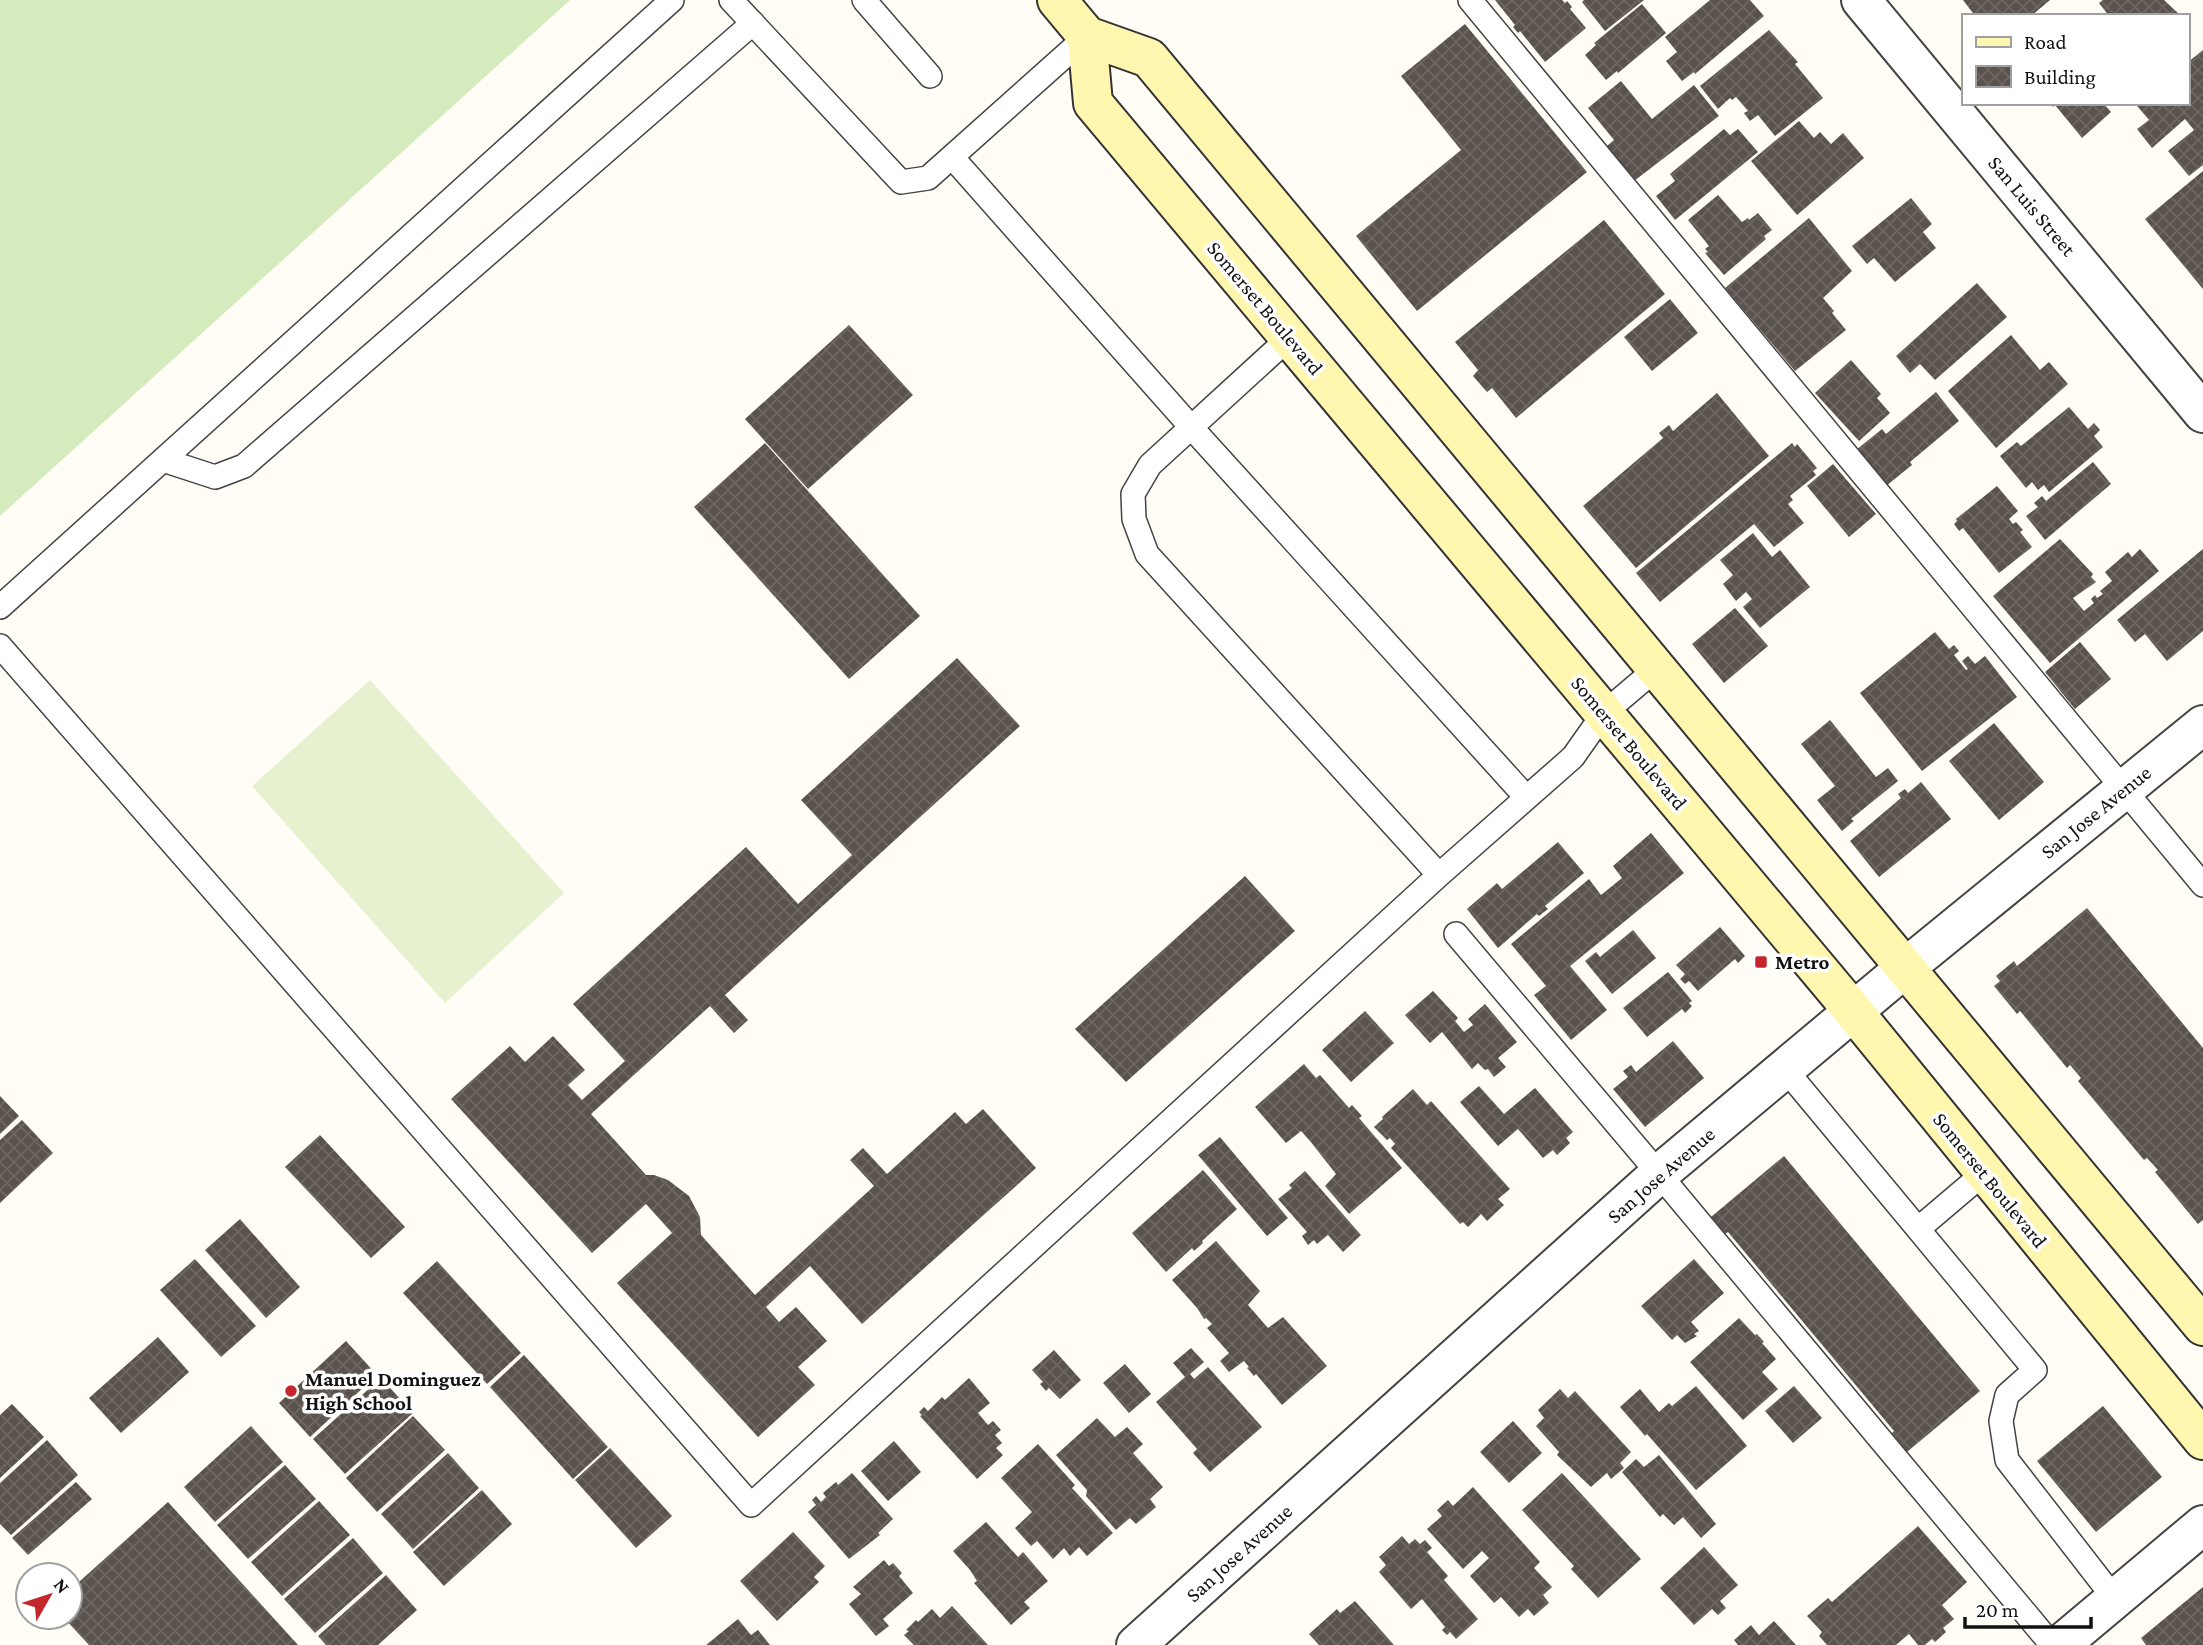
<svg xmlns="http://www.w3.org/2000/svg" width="2203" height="1645" viewBox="0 0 2203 1645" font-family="'Crimson Pro',serif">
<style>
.grass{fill:#d5ebbd}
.pitch{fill:#e6f2cf}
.building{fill:url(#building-cross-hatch)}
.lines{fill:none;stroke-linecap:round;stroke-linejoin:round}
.lane-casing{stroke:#444;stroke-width:26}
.street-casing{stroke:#444;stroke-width:42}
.secondary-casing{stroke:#333;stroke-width:42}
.lane{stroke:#fff;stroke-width:23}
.street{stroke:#fff;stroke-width:38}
.secondary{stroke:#fff6b0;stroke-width:38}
.poi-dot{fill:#c4262e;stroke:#fff;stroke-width:2.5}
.labels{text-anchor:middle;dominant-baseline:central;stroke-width:7;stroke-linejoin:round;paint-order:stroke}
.street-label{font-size:21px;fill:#111;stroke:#fff}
.poi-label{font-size:21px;font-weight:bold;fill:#111;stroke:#fff;text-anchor:start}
</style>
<defs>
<pattern id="building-cross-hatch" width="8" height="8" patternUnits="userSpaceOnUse" patternTransform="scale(1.75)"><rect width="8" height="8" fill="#5a524d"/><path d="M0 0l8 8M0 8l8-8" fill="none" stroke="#6d6662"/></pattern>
</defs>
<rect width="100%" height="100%" fill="#fffdf5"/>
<path class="grass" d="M0,0H570L0,516Z"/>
<path class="pitch" d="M370,680L564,893L445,1003L252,786Z"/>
<path class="building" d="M1495,0H1562L1565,3L1567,1L1572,7L1570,9L1586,28L1545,62L1520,31L1518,33L1513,27L1515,25Z
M1584,0H1644L1605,31L1582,2Z
M1710,0H1750L1764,16L1695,74L1694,72L1682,81L1666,61L1677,52L1665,37Z
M1963,0H2050L2031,16H1975Z
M2103,0H2164L2179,14L2177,16H2109L2099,3Z
M1642,4L1666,33L1618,73L1617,71L1606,80L1585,55L1596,45L1594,43Z
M1465,24L1587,172L1417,311L1356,236L1461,150L1401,76Z
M1769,30L1798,62L1795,64L1823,98L1775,136L1758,115L1750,121L1744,113L1748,111L1736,97L1732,100L1730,98L1718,109L1700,86Z
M2203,50V165L2189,176L2168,151L2194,130L2185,119L2152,148L2137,129L2149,120L2137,106L2140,103H2187V63Z
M1621,81L1652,119L1694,85L1719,116L1634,181L1607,146L1614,140L1588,108Z
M2050,103H2103L2111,112L2082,138L2055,105L2053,107Z
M1799,121L1814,138L1820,132L1831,144L1843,133L1864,158L1797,215L1751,161Z
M1724,129L1730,135L1738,129L1758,152L1675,220L1656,196L1675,181L1670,174Z
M2203,171V289L2145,219Z
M1718,195L1742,222L1748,218L1749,220L1758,213L1772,230L1764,236L1766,239L1724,275L1705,253L1708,252L1705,249L1709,246L1688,220Z
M1911,198L1932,224L1923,232L1936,248L1895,282L1874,258L1867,264L1852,246Z
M1809,218L1852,271L1823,298L1834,311L1832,313L1846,330L1795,371L1725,288Z
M1604,220L1665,294L1516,418L1492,388L1487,392L1473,376L1478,370L1455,342Z
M1977,283L2007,317L1935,380L1920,364L1910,373L1896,356Z
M1670,299L1698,333L1652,371L1624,337Z
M849,325L913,395L808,489L745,419Z
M2011,335L2040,370L2049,362L2068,384L1996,448L1948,391Z
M1851,360L1881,394L1877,398L1890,413L1859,441L1815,393Z
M1936,392L1959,421L1910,462L1912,465L1886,486L1856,450L1882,429L1886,434Z
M1717,393L1769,456L1636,568L1583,506L1663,438L1659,433L1669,425L1673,431Z
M2069,407L2088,429L2094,423L2100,430L2094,436L2103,447L2049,492L2044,485L2038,490L2032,482L2026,488L2000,456L2017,442L2021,446Z
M765,443L920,616L849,679L694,507Z
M1792,443L1795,447L1797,444L1817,468L1813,471L1816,475L1790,496L1793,500L1788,504L1804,523L1774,547L1754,524L1660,602L1636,573Z
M2093,462L2111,484L2045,540L2026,516L2038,507L2034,503L2042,496L2046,501Z
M1833,464L1876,514L1849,537L1807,486Z
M1997,486L2018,511L2009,519L2013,524L2016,522L2023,530L2020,532L2032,547L1999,573L1963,528L1959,531L1954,524L1957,521L1956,519Z
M1753,533L1772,557L1780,550L1810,587L1760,628L1743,607L1752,599L1746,592L1736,601L1723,584L1733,575L1720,560Z
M2060,539L2093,574L2091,577L2096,582L2073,598L2084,611L2094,603L2091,599L2095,595L2097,598L2103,594L2100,591L2112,581L2105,572L2128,552L2132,557L2140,549L2159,571L2050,663L1993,596Z
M2203,549V631L2167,661L2145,634L2135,642L2117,620Z
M1735,608L1768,646L1724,683L1692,644Z
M1935,632L1949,649L1954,645L1959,651L1954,655L1966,670L1968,669L1962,661L1968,656L1975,664L1985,656L2017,697L1922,771L1860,693Z
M2080,642L2111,679L2075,709L2045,672Z
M957,658L1020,726L725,995L748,1020L734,1033L710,1006L591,1114L646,1175H654L668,1180L689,1196L700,1217L701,1235L755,1295L874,1186L850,1160L863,1148L887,1174L955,1112L966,1124L983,1109L1036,1168L862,1324L810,1266L766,1307L779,1322L796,1307L827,1341L798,1367L815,1385L758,1437L617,1283L672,1233L646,1204L592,1253L451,1099L510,1046L525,1062L553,1036L585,1070L568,1085L582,1100L625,1061L573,1004L746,847L798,904L852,855L801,800Z
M1830,720L1876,777L1888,768L1898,781L1851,819L1854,821L1842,831L1817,800L1835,786L1801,744Z
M1994,723L2044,782L1999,820L1949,761Z
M1921,782L1951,819L1879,877L1850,841L1901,798L1898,794L1905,789L1908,793Z
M1651,833L1684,873L1570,966L1607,1010L1571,1040L1534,995L1546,986L1511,944L1589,879L1601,895L1622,878L1613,866Z
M1558,842L1584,873L1545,906L1548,909L1539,916L1537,914L1498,948L1467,909L1497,883L1502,889Z
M1245,876L1295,931L1126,1082L1075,1029Z
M2087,908L2203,1048V1220L2198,1224L2155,1172L2158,1170L2147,1158L2144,1160L2078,1081L2081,1078L2070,1065L2067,1068L2020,1011L2017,1014L1994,986L2000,981L1996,976L2014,961L2017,966Z
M1720,927L1745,956L1738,963L1735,959L1698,991L1689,981L1685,984L1680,979L1685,974L1676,965Z
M1633,930L1656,958L1612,994L1585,961L1596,952L1600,957Z
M1668,972L1692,1001L1689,1003L1692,1006L1685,1013L1682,1009L1647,1037L1623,1008Z
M1433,991L1458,1018L1455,1021L1464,1032L1473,1025L1468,1019L1485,1004L1517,1042L1498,1058L1506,1067L1494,1077L1488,1069L1485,1070L1478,1063L1472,1069L1442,1032L1430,1043L1405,1015Z
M1365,1011L1394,1043L1351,1082L1322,1050Z
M1673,1041L1704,1078L1645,1127L1613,1089L1628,1077L1623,1071L1631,1065L1636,1072Z
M1304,1064L1316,1078L1320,1075L1349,1108L1352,1105L1362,1116L1359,1118L1402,1168L1349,1214L1325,1186L1336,1174L1310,1141L1301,1131L1286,1143L1255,1107Z
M1479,1086L1504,1114L1535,1088L1573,1132L1566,1138L1570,1143L1557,1155L1553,1150L1543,1158L1518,1129L1498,1146L1460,1102Z
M1413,1089L1427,1105L1431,1101L1510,1189L1498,1199L1504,1205L1487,1221L1481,1214L1468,1227L1463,1222L1460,1224L1391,1148L1395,1144L1390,1138L1387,1140L1374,1127L1383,1119L1382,1117Z
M0,1096L19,1116L0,1134Z
M22,1120L53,1153L0,1203V1140Z
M320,1135L405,1227L371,1258L285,1167Z
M1220,1137L1288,1218L1267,1236L1198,1155Z
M1784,1156L1980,1391L1907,1452L1892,1433L1894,1431L1728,1232L1725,1234L1711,1217Z
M1203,1170L1237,1209L1202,1241L1203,1243L1194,1251L1192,1248L1166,1272L1132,1233Z
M1305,1171L1361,1235L1343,1252L1328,1235L1317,1244L1314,1240L1308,1245L1302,1236L1307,1232L1278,1199L1292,1188L1289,1185Z
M240,1219L300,1287L266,1318L205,1250Z
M1216,1241L1260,1291L1248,1305L1268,1328L1283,1317L1327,1366L1282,1405L1256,1374L1254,1376L1247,1368L1249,1367L1244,1361L1229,1372L1220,1361L1229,1353L1207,1328L1212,1324L1206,1318L1204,1319L1197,1308L1172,1280Z
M195,1259L256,1326L221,1357L160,1290Z
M1694,1259L1724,1293L1691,1322L1699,1331L1694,1334L1697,1336L1685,1343L1677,1335L1672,1340L1641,1306Z
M437,1261L521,1353L487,1384L403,1293Z
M1739,1318L1755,1335L1757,1334L1764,1342L1762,1343L1776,1359L1762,1372L1778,1389L1743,1420L1690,1362Z
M158,1337L189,1372L121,1433L89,1398Z
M346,1341L377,1375L310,1437L279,1403Z
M1191,1348L1204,1362L1190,1374L1194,1379L1208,1367L1262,1427L1210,1472L1193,1453L1197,1449L1156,1402L1185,1377L1173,1363Z
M1054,1350L1081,1380L1060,1399L1049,1388L1046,1391L1040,1384L1043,1382L1032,1370Z
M524,1355L608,1447L573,1479L490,1387Z
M1125,1364L1151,1394L1129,1413L1103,1383Z
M381,1378L413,1413L345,1474L313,1439Z
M969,1378L990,1403L978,1413L988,1425L993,1421L1001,1430L995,1435L1002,1443L996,1448L1003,1455L977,1479L920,1416L922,1415L919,1412L924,1407L928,1411L942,1397L945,1400Z
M1696,1386L1747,1446L1696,1490L1647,1434L1645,1436L1620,1407L1640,1389L1659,1412L1669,1403L1672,1406Z
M1794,1386L1822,1418L1793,1443L1765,1411Z
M1560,1389L1568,1398L1575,1391L1631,1452L1620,1463L1624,1468L1611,1479L1607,1473L1591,1487L1557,1455L1559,1452L1536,1426L1544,1418L1538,1410Z
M12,1404L44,1437L0,1478V1415Z
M2103,1406L2162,1477L2096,1532L2037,1461Z
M413,1416L445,1450L377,1512L346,1478Z
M1097,1418L1115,1437L1127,1427L1143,1444L1133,1453L1163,1487L1150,1499L1156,1507L1136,1524L1130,1518L1116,1530L1086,1496L1087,1490L1056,1455Z
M1513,1421L1542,1453L1509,1483L1480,1452Z
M251,1426L283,1462L215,1522L184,1487Z
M47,1440L78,1475L11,1535L0,1524V1483Z
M894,1441L921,1472L888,1501L861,1471Z
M1038,1444L1075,1485L1072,1488L1113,1533L1087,1556L1079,1547L1070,1556L1064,1548L1053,1559L1037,1541L1031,1546L1015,1528L1032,1512L1001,1478Z
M610,1448L672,1516L636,1548L575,1480Z
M448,1453L479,1488L413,1549L381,1514Z
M1659,1455L1716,1524L1701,1538L1683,1517L1674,1525L1663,1514L1660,1517L1622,1472L1636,1459L1644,1467Z
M285,1465L316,1499L248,1559L217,1525Z
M852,1473L893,1519L878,1533L880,1535L849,1559L808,1512L816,1505L812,1500L816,1496L821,1502L826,1497L823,1493L836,1482L838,1485Z
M1562,1473L1641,1559L1598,1598L1571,1569L1574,1566L1522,1510Z
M76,1482L92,1499L28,1555L12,1538Z
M1473,1487L1540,1562L1534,1568L1552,1587L1543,1595L1549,1603L1534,1616L1528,1609L1519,1617L1501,1597L1494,1603L1470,1576L1489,1558L1482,1551L1463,1569L1427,1529L1442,1516L1437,1510L1448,1500L1453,1506Z
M482,1490L512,1524L444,1586L413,1552Z
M319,1501L350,1535L282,1596L251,1562Z
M168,1502L298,1645H89L63,1617H70V1590Z
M986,1522L1018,1557L1023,1552L1048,1581L1024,1602L1030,1608L1011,1625L974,1583L977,1581L970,1570L953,1551Z
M1918,1526L1967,1582L1942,1605L1954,1619L1943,1628L1946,1632L1935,1642L1932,1639L1925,1645H1918L1909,1634L1896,1645H1827L1819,1636L1822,1632L1807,1616L1828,1598L1832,1602Z
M793,1532L825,1566L814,1577L819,1582L777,1621L740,1581Z
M1402,1536L1409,1544L1415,1539L1420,1544L1425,1540L1432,1548L1427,1552L1448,1576L1444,1580L1478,1619L1456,1639L1450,1632L1447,1635L1442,1630L1445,1627L1422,1599L1411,1609L1379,1572L1386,1565L1379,1557Z
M353,1538L383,1573L315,1633L284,1599Z
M1704,1547L1738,1585L1720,1601L1726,1608L1718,1615L1712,1609L1694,1625L1660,1588Z
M884,1560L889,1566L893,1563L902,1573L899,1576L913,1593L883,1619L889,1626L876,1636L849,1604L861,1594L853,1587Z
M386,1575L417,1610L378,1645H326L318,1636Z
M2203,1587V1645H2146L2141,1638Z
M1355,1601L1394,1645H1319L1309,1634L1337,1609L1340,1613Z
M952,1606L988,1645H914L904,1635L909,1631L906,1630L916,1620L918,1622L932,1609L940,1618Z
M738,1619L751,1635L758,1630L770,1645H706Z
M1774,1621L1796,1645H1738L1734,1640L1751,1625L1759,1635Z"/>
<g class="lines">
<defs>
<path id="lane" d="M731,0L901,182L928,178L1087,36
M864,0L930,76
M1470,0L2203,885
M952,157L1191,427L1526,797
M1290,337L1150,465L1133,494L1134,519L1147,554L1439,875
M163,460L215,477L244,466L753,23
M0,607L672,0
M0,646L751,1505L1439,875L1573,757L1604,713L1656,669
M1456,934L1659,1174L2052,1645
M1785,1069L1918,1229
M1984,1173L1918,1229L2035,1370L2007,1395L2001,1421L2007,1460L2114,1598"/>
<path id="street" d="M1861,0L2203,413
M1136,1645L1659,1174L1905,968L2203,725
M2060,1645L2203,1525"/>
<path id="secondary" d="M1057,0L1087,36L1149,58L2203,1326
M1087,36L1093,103L1854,1012L2203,1440"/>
</defs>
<use href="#lane" class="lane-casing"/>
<use href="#street" class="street-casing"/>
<use href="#secondary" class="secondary-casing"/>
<use href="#lane" class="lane"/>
<use href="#street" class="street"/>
<use href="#secondary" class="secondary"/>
</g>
<g class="poi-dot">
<rect x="1754" y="955" width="14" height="14" rx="3.5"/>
<circle cx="291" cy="1391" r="7"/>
</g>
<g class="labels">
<g class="street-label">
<text transform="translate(2032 206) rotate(50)">San Luis Street</text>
<text transform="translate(1265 308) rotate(50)">Somerset Boulevard</text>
<text transform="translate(1629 743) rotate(50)">Somerset Boulevard</text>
<text transform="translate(2096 812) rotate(-39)">San Jose Avenue</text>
<text transform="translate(1661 1175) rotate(-41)">San Jose Avenue</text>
<text transform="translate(1990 1180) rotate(51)">Somerset Boulevard</text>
<text transform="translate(1239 1553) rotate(-42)">San Jose Avenue</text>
</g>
<g class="poi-label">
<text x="1775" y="962">Metro</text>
<text x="305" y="1379">Manuel Dominguez<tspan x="305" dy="24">High School</tspan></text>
</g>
</g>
<rect x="1962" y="14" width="228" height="91" fill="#ffffff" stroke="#a0a0a0" stroke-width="2"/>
<rect x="1976" y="37" width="35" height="10" fill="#fff6b0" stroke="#a0a0a0" stroke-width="2"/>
<text x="2024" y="49" font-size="21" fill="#111111">Road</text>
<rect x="1976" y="66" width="35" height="21" fill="url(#building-cross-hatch)" stroke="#a0a0a0" stroke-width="2"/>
<text x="2024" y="84" font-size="21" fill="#111111">Building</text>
<g transform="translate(49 1596) rotate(51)"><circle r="33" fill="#ffffff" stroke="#a0a0a0" stroke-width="2"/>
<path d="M0-5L12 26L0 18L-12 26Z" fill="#c4262e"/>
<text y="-10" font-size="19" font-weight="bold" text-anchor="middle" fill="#111111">N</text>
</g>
<path d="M1965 1617v10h126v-10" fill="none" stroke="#111111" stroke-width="3.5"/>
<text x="1976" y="1617" font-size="21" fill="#111111" stroke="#ffffff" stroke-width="5" paint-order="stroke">20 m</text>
</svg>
